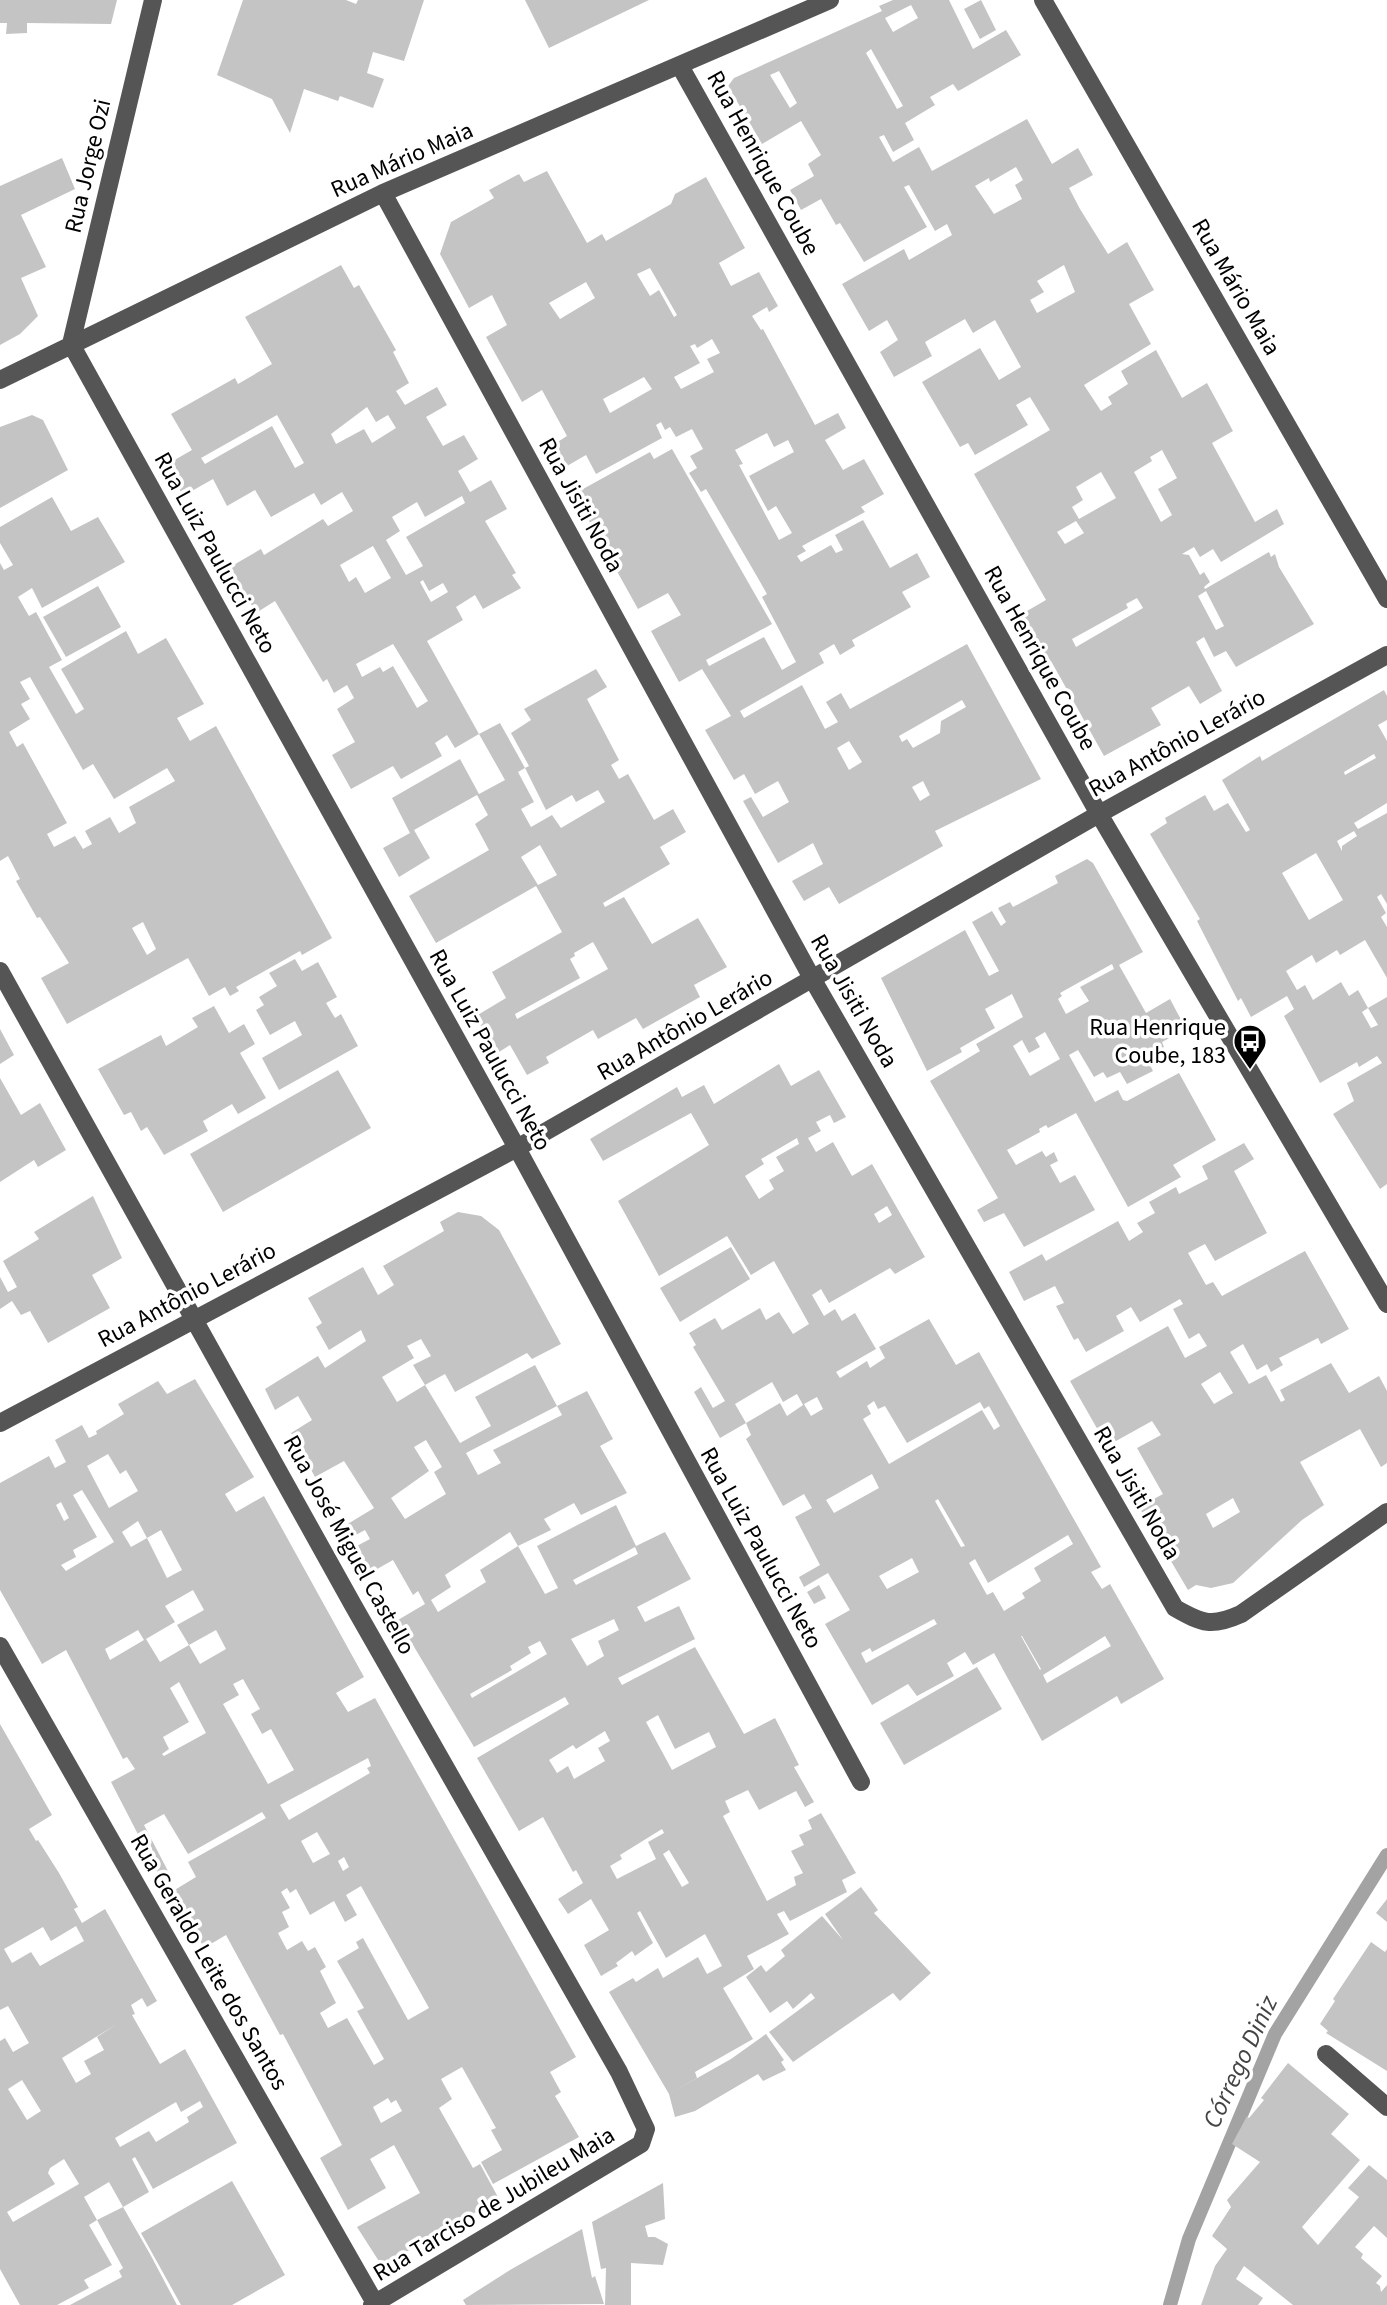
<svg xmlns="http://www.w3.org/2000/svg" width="1387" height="2305" viewBox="0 0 1387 2305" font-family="'Source Sans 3',sans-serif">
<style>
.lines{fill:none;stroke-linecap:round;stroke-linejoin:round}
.stream{stroke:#a3a3a3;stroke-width:14}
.building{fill:#c4c4c4;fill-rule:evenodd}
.minor{stroke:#555;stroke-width:18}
.labels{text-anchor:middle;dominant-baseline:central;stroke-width:7;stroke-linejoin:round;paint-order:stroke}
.street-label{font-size:24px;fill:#000;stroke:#fff}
.poi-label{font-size:24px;fill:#000;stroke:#fff;text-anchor:end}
.water-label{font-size:26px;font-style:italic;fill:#444;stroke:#fff}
</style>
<rect width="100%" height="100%" fill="#fff"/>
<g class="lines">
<path class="stream" d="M1170,2305L1189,2239L1275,2034L1387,1855"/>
</g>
<path class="building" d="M0,0H117L111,24L27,23V33L6,34L7,23H0Z
M243,0H346L356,4L358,0H424L404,61L373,52L367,73L384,79L373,108L340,96L338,101L304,89L290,133L272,99L217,75Z
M525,0H649L549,48Z
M893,0H949L973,49L1006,30L1021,55L962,89L958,91L953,84L930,97L935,105L905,123L914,140L893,152L884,135L879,137L893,162L919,147L932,171L1027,119L1052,164L1078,148L1093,175L1069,188L1080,209L1108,254L1127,242L1154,290L1129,304L1151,344L1084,385L1101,411L1112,404L1108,397L1128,384L1121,371L1156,350L1182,398L1207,383L1233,431L1212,443L1255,522L1277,509L1284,524L1221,562L1213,549L1200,557L1194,547L1182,554L1189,555L1200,575L1204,572L1210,582L1204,587L1205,589L1269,552L1271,557L1275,554L1279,567L1314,624L1236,667L1226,651L1214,657L1204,637L1196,642L1222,691L1200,704L1189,686L1151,708L1161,725L1104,756L1051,661L1047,663L1020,615L1046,600L974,474L1050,430L1030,397L1016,405L1028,425L975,455L968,443L960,447L922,382L980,348L999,380L1021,367L995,320L973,333L965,319L925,342L932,356L894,377L880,352L898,340L887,320L869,331L842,284L904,249L909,260L952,235L947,224L935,231L909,185L904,187L927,227L864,262L840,223L836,225L821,199L801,210L790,190L814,176L808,164L821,155L801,121L762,144L728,86L734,78L882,11L879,6ZM911,5L918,18L893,32L885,18ZM871,49L903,106L897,109L866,53ZM779,71L797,103L790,108L770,75ZM1016,167L1023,180L1015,185L1022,199L994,214L975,186L989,178L990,182ZM1064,265L1075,292L1037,313L1030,300L1044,292L1037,281ZM1162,450L1177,478L1158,489L1172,515L1161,522L1134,472L1152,461L1150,457ZM1101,472L1116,498L1079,519L1072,507L1083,500L1076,487ZM1076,521L1084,533L1065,544L1057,532ZM1206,591L1224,626L1216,630L1198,596ZM1137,598L1143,608L1076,647L1072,639L1128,608L1126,604Z
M981,0L996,30L980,39L964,9Z
M62,158L75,189L21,215L46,267L21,278L38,316L20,334L0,345V186Z
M547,171L587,243L602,234L606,241L671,204L675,194L706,177L745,248L719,263L731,286L759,272L778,306L769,312L767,307L752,316L761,330L763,329L815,425L838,413L846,428L825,440L843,470L864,459L884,494L861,507L865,512L802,546L806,551L797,556L801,562L831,545L836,553L843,550L835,535L863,520L890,568L917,553L930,577L902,592L911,607L852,640L855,646L840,655L834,644L819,653L824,663L740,711L744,718L802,685L825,729L838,722L826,702L841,693L850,709L967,644L1041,779L935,831L943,846L839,904L829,887L804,901L792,881L823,864L813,843L778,863L743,801L751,797L763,817L789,802L778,781L755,794L744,774L734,780L705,730L731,716L702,669L679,682L651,631L681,615L668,593L638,609L574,494L650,452L654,459L672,449L772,624L706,660L709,666L764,637L782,670L796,662L762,597L767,594L755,573L706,489L701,492L689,473L697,468L690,456L703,449L692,429L676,437L670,427L665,430L661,422L656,425L662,438L596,474L586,455L560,470L548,448L567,436L542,390L522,402L486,337L507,325L492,295L469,308L440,254L451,222L494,198L489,190L519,174L524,182ZM650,268L677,315L674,317L659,290L650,296L637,274ZM586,282L595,298L560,319L549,303ZM712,339L720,353L707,359L714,372L681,389L674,377L700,363L690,346L695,344L697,348ZM644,377L652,389L610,413L603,399ZM767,433L774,447L788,440L794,452L749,476L768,511L776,506L792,533L779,540L739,465L743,464L735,450ZM962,700L966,707L941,721L940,733L913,748L907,739L902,742L899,736ZM849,741L862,762L849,770L837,748ZM923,781L930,795L920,801L912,787Z
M341,265L354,288L359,285L396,350L393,352L409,383L396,391L405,405L437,387L447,405L426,417L443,446L464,435L478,459L458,471L470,492L491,480L507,509L485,521L516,573L512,575L521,588L483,609L475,595L456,607L463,620L427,641L479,734L500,723L525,768L529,766L511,733L531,720L524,709L596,669L607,687L587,699L619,760L611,765L619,779L628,774L654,820L673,809L686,832L660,847L670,864L603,903L605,907L624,897L652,944L698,918L727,967L694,985L700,997L643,1029L636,1018L598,1039L593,1030L546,1057L549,1063L527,1075L510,1045L499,1052L490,1035L486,1037L476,1016L506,998L492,972L562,932L536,886L436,943L409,896L489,850L475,824L488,815L477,795L414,830L430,858L399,877L383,848L410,833L392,798L460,759L479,794L505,780L479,734L455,748L447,735L435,743L442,756L401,779L393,766L351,789L332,755L355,742L337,709L354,698L347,685L334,693L327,679L323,682L275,601L256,613L230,567L261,549L264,555L323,519L328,526L353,511L342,492L321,505L314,493L271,517L255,490L227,506L213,479L183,496L173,477L177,474L171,462L192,450L171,414L235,378L238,384L272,364L245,317ZM367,407L376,422L388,415L396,428L372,443L364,429L336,444L331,434ZM277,415L304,463L295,468L272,426L205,464L201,458ZM462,496L465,503L406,537L423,566L406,575L386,540L400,531L392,517L417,502L425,517ZM373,546L391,578L365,593L356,577L349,582L340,565ZM423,580L429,591L443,583L448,592L431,602L420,582ZM393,644L428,701L417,708L393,666L383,672L380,667L362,677L356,664ZM525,768L546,810L572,795L576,802L598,790L605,802L561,828L552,815L531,827L521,809L534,802L518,772ZM540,845L557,875L538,885L521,857ZM593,942L608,969L517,1019L515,1014L580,978L570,959L575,956L574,953Z
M32,415L43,420L68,470L0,508V427Z
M52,497L71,531L98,517L125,562L42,608L32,588L18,597L29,616L36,612L62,660L49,667L76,714L84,709L61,669L126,631L138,654L166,638L204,704L177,718L190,741L216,726L332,938L302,955L300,951L236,987L239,991L230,996L225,987L209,996L188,958L67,1024L41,978L69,963L40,917L37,918L16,881L20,879L8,856L0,861V563L4,570L13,565L0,543V527ZM30,677L83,770L93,764L114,799L167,768L175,781L129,807L136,823L119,833L110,817L85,831L92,844L83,849L75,836L54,847L47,834L67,823L23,743L17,747L9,732L30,719L21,704L30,699L20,682ZM143,922L156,949L147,955L132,928Z
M98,586L121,627L66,657L43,617Z
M1384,690L1387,696V720L1378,725L1387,741V803L1354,823L1358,829L1387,813V904L1381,894L1377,897L1386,913L1381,917L1387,927V978L1365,940L1340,955L1337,950L1316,963L1312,955L1286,971L1297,990L1305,985L1313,1000L1341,982L1349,996L1358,990L1368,1008L1387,997V1184L1380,1189L1333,1114L1354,1101L1347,1083L1382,1063L1377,1056L1359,1067L1357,1062L1320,1083L1284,1016L1294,1009L1287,996L1251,1017L1241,998L1238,1001L1197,921L1200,919L1150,834L1167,823L1165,818L1205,795L1214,811L1228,803L1246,832L1250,830L1222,780L1260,756L1262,761ZM1374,754L1376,758L1345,775L1344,772ZM1354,831L1357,836L1342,846V851L1337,841ZM1316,853L1343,900L1309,920L1282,873ZM1368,1008L1378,1025L1371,1028L1362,1012Z
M1087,859L1093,863L1143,952L1119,965L1146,1013L1170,999L1186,1029L1162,1042L1164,1047L1146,1057L1153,1071L1127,1084L1120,1072L1107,1078L1103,1072L1094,1077L1078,1050L1069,1055L1095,1102L1118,1090L1123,1100L1127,1101L1179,1073L1216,1140L1173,1165L1181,1177L1128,1207L1076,1113L1048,1128L1046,1125L1039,1129L1040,1132L1007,1150L1016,1165L1042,1151L1046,1157L1054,1152L1058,1161L1050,1165L1060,1183L1075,1175L1095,1210L1024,1247L1004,1213L984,1222L977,1210L998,1198L930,1081L980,1051L976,1044L1023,1017L1012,994L985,1009L995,1028L960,1048L962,1052L927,1071L881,978L965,930L989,976L999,971L972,922L992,911L1001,926L1006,922L998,908L1010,902L1013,907L1058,883L1055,876ZM1112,964L1114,969L1080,987L1089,1001L1066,1014L1058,999L1062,996L1060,993ZM1045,1032L1060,1059L1030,1076L1013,1046L1022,1040L1029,1053L1040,1047L1035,1038Z
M295,959L302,971L318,962L337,997L326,1003L335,1018L341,1014L358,1046L279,1090L262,1058L302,1035L295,1021L270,1035L256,1010L264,1005L259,997L277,986L269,973Z
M214,1006L229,1033L244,1024L255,1044L240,1053L266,1098L238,1114L232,1104L203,1121L208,1131L164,1155L147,1127L141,1131L131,1112L124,1115L98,1069L161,1035L166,1046L198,1027L192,1018Z
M0,1029L14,1055L0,1064Z
M779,1064L791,1086L819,1070L846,1117L834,1123L830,1115L816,1122L821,1131L808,1138L816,1152L833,1142L852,1176L872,1164L925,1257L895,1274L890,1268L829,1303L821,1289L812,1295L824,1316L835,1309L842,1321L855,1313L876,1349L836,1372L840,1378L867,1361L870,1368L885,1358L879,1347L929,1319L956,1365L979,1352L1101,1567L1091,1572L1102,1589L1110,1584L1164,1679L1121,1704L1117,1696L1042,1741L994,1653L973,1665L965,1652L947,1663L954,1676L917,1696L908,1684L872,1705L825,1624L850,1610L828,1573L804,1587L799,1577L820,1565L795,1517L812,1508L804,1494L783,1506L746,1439L751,1435L746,1423L780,1403L787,1416L803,1405L797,1394L783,1402L772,1382L735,1404L746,1423L720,1438L694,1392L701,1387L713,1408L725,1401L693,1347L696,1345L689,1333L715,1318L722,1330L760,1308L766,1320L779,1312L793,1334L809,1324L774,1261L751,1275L727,1236L659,1276L639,1239L618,1201L709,1145L691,1113L603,1161L590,1139L677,1087L682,1097L704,1085L714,1104ZM797,1138L799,1144L776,1157L784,1171L769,1180L774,1189L759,1199L745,1176L764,1164L761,1159ZM887,1206L892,1215L879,1223L874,1214ZM817,1397L823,1409L811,1416L804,1404ZM874,1401L878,1409L885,1406L907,1443L980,1402L984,1409L989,1406L1000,1426L994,1430L982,1410L889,1464L863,1419L871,1414L867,1406ZM872,1474L879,1488L834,1513L826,1500ZM938,1499L965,1546L961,1547L935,1501ZM1068,1535L1073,1544L1034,1568L1041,1581L1022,1593L1025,1598L1004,1611L993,1592L987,1595L969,1563L975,1559L988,1583ZM912,1558L919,1572L887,1589L879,1576ZM934,1619L937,1624L866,1663L861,1653L870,1648L872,1652ZM1021,1636H1022L1041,1669L1040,1670ZM1105,1636L1111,1646L1047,1683L1043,1675Z
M338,1070L371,1128L223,1212L190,1154Z
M0,1078L21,1115L40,1103L66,1150L38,1167L34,1160L0,1182Z
M1244,1143L1254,1159L1234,1171L1267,1233L1215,1261L1205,1244L1188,1253L1206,1285L1213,1282L1222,1296L1305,1251L1349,1329L1321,1344L1318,1338L1279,1358L1283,1365L1271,1372L1267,1364L1257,1370L1243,1344L1230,1352L1249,1384L1266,1375L1281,1402L1285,1400L1280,1390L1331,1363L1349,1393L1379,1376L1387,1391V1463L1381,1467L1360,1429L1300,1462L1324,1505L1302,1520L1233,1583L1211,1588L1196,1585L1188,1590L1139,1507L1163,1494L1137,1448L1161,1435L1152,1421L1107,1446L1070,1381L1168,1326L1185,1358L1207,1346L1199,1333L1189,1339L1173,1309L1183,1304L1180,1299L1140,1322L1131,1307L1116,1316L1124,1331L1086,1352L1078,1338L1074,1340L1056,1306L1064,1303L1055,1286L1024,1301L1009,1272L1042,1254L1046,1261L1118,1221L1129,1241L1143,1232L1137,1223L1155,1213L1149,1202L1176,1187L1179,1194L1208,1179L1202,1166ZM1220,1372L1233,1393L1214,1404L1201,1384ZM1233,1498L1240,1512L1213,1528L1206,1514Z
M93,1196L122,1258L92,1275L110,1308L48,1343L30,1311L21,1315L12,1301L0,1309V1277L8,1292L17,1287L3,1261L39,1239L34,1232Z
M458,1212L481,1216L499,1230L561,1344L532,1359L527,1353L455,1392L445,1374L425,1385L413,1365L431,1356L421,1339L407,1346L414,1358L382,1377L397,1402L425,1385L460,1443L491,1426L475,1397L535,1365L557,1406L587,1391L613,1439L600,1446L627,1493L581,1515L574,1503L544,1519L551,1530L518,1546L510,1532L445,1575L451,1587L431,1600L438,1612L486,1582L480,1570L518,1546L545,1594L558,1588L537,1546L616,1505L636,1546L665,1532L691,1579L637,1607L645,1622L679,1606L695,1639L618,1678L622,1685L695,1647L744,1734L775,1718L799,1765L794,1767L814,1802L805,1807L796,1791L759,1810L748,1790L725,1801L730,1812L723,1816L767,1901L796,1885L794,1877L803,1873L791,1851L804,1845L799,1835L812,1829L808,1820L821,1813L856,1873L842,1880L847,1892L790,1921L784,1911L777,1914L789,1934L747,1956L754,1969L723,1988L753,2039L695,2072L697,2078L669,2094L731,2059L766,2034L784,2060L781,2062L786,2070L763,2081L758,2074L695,2111L675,2117L669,2094L609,1992L633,1978L636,1982L658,1968L663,1978L698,1957L707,1974L722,1966L705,1934L666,1958L640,1911L637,1913L653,1943L635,1956L632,1951L616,1963L618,1966L601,1976L584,1945L609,1930L591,1899L568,1914L558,1899L583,1883L576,1870L573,1872L543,1817L519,1831L477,1758L569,1704L565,1697L474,1747L398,1620L425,1604L418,1591L413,1595L393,1560L370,1573L355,1547L370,1539L365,1530L352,1537L346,1525L374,1508L344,1461L315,1477L291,1433L312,1420L298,1396L275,1410L265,1389L318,1356L325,1368L366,1341L361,1330L329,1350L316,1327L322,1323L308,1298L363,1267L378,1295L394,1285L383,1266L444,1231L440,1222ZM557,1406L562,1415L493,1450L501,1463L478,1475L466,1453ZM426,1440L442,1467L434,1472L446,1494L405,1519L391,1498L429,1471L414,1447ZM635,1547L638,1554L576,1585L573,1580ZM614,1619L619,1630L598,1641L604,1656L587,1666L571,1639ZM540,1641L547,1654L472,1698L470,1694L512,1670L510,1666L531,1653L528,1647ZM658,1715L675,1749L709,1732L716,1747L672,1770L646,1722ZM605,1731L610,1741L598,1748L605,1761L574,1779L568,1766L557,1773L549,1760L573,1745L576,1749ZM662,1829L664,1833L648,1842L656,1859L617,1879L610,1866L622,1859L620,1855ZM669,1850L689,1883L682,1887L663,1854Z
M731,1247L750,1279L680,1322L660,1288Z
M195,1379L254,1477L225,1494L236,1512L264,1496L364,1677L336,1693L348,1712L375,1698L576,2057L550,2072L561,2092L555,2096L579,2137L493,2184L481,2162L502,2150L491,2130L496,2128L462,2067L441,2079L452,2099L439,2108L473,2168L480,2164L499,2199L382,2266L357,2227L420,2193L394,2145L370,2159L386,2188L348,2210L320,2158L342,2145L283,2034L280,2035L226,1935L204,1948L173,1891L196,1877L188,1862L266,1818L262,1812L188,1854L164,1814L144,1825L169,1873L160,1877L111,1782L135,1769L127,1757L123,1759L66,1650L42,1664L0,1590V1483L49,1456L55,1468L66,1462L55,1440L82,1425L89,1438L97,1434L96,1431L124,1414L118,1404L158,1381L167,1394ZM108,1454L120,1474L126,1470L138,1491L109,1508L87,1466ZM82,1490L114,1542L66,1571L61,1565L76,1557L73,1550L97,1537L73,1495ZM61,1502L69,1518L64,1521L56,1505ZM138,1521L147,1538L161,1530L182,1570L167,1578L147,1538L131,1547L122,1532ZM193,1590L204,1610L177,1625L189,1645L216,1630L226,1649L200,1664L189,1645L160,1662L146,1639L175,1622L165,1606ZM138,1630L144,1640L110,1660L105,1649ZM243,1679L260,1709L251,1714L262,1734L271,1729L294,1770L268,1784L223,1704L239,1695L233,1684ZM179,1682L206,1733L164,1756L162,1754L169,1749L163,1737L189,1722L170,1688ZM368,1758L371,1766L367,1768L370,1773L289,1820L280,1805ZM317,1832L330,1854L313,1863L301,1841ZM344,1857L349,1867L343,1871L338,1861ZM361,1886L429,2008L408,2020L363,1938L356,1942L359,1948L337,1961L364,2008L357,2011L384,2059L374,2065L347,2018L328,2028L320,2013L336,2003L320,1971L326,1967L315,1947L308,1951L302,1941L287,1950L278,1933L289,1927L282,1912L290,1908L281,1892L287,1888L290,1893L296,1889L310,1915L334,1901L345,1922L357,1915L346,1895ZM388,2098L391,2103L396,2100L402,2111L381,2123L373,2107Z
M819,1585L826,1598L814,1604L807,1592Z
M977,1667L1002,1709L904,1765L880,1723Z
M0,1724L52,1815L29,1829L36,1841L38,1840L59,1873L78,1907L74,1909L82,1923L105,1909L157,2001L147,2007L142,1998L131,2005L135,2014L132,2015L160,2064L185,2049L237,2143L153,2189L135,2157L132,2159L149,2192L123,2207L109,2182L84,2197L97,2220L89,2225L112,2265L84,2280L89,2288L57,2305H20L0,2269V2041L5,2038L13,2052L29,2043L8,2006L0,2010ZM76,1926L84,1941L40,1966L31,1952L12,1963L4,1949L43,1927L51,1941ZM117,2024L97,2037L104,2050L84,2061L91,2074L76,2083L62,2058ZM22,2080L41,2111L27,2120L8,2089ZM200,2101L203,2107L187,2117L189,2122L156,2142L149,2131L120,2147L115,2138L176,2102L181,2112ZM64,2159L79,2184L13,2222L7,2212L55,2184L48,2173L50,2168Z
M861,1887L878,1910L874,1913L931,1973L900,2001L893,1993L793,2062L769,2032L815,1998L811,1993L793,2009L787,2001L770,2013L746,1977L761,1965L766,1972L785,1956L781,1950L822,1916L843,1940L825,1914Z
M1387,1899V1922L1376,1913Z
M1371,1942L1385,1952L1387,1949V2071L1326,2033L1328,2031L1320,2024L1335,2001L1333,1999Z
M1288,2063L1349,2114L1331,2134L1360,2160L1302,2227L1318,2245L1359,2197L1348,2188L1369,2165L1387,2180V2238L1374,2226L1355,2247L1363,2254L1361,2258L1382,2276L1376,2283L1380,2286L1381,2292L1387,2285V2305H1293L1244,2266L1236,2279L1263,2298L1258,2305H1201L1215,2266L1227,2249L1212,2236L1231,2207L1227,2200L1260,2162L1232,2144L1247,2116L1249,2118L1264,2100L1261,2098Z
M232,2181L285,2275L232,2305H181L141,2233Z
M663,2183L665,2219L645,2226L648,2237H655L668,2244L663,2265L631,2263V2305H605L606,2268L601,2269L592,2222Z
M123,2207L150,2254L177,2305H70L122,2277L119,2271L123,2268L97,2220Z
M582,2229L592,2278L595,2276L604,2304L466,2305L463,2300L510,2270Z"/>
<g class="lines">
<path class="minor" d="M1043,0L1387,599
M680,66L1099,814L1387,1304
M383,193L813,980L1175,1608C1203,1624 1212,1627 1241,1614L1387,1512
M71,344L517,1148L861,1782
M71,344L153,0
M0,380L383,193L830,0
M0,971L353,1605L619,2072L646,2129L641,2144L372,2305
M0,1423L517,1148L1099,814L1387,655
M0,1646L375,2303
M1326,2054L1387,2107"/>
</g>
<defs>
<symbol id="bus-pin" viewBox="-11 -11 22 30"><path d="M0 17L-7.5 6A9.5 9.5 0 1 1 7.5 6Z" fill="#000" stroke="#fff"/><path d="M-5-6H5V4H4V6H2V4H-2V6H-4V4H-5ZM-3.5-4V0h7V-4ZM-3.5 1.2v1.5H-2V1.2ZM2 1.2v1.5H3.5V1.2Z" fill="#fff"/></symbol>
</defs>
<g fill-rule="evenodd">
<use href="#bus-pin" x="1231" y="1022" width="38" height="52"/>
</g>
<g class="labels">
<g class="street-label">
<text transform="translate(402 160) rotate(-24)">Rua Mário Maia</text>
<text transform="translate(763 163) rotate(61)">Rua Henrique Coube</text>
<text transform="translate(88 166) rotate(-77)">Rua Jorge Ozi</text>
<text transform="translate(1236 287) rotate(60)">Rua Mário Maia</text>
<text transform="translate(581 505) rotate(61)">Rua Jisiti Noda</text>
<text transform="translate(215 553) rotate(61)">Rua Luiz Paulucci Neto</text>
<text transform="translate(1040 658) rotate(61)">Rua Henrique Coube</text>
<text transform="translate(1177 743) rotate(-29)">Rua Antônio Lerário</text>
<text transform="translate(854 1001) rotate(60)">Rua Jisiti Noda</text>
<text transform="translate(685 1025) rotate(-30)">Rua Antônio Lerário</text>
<text transform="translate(490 1050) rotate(61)">Rua Luiz Paulucci Neto</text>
<text transform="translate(187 1295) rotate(-28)">Rua Antônio Lerário</text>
<text transform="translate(1137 1493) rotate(60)">Rua Jisiti Noda</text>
<text transform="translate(349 1545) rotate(61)">Rua José Miguel Castello</text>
<text transform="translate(761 1548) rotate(61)">Rua Luiz Paulucci Neto</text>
<text transform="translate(209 1962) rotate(60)">Rua Geraldo Leite dos Santos</text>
<text transform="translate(494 2204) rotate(-31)">Rua Tarciso de Jubileu Maia</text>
</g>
<g class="poi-label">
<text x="1226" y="1027">Rua Henrique<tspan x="1226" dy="28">Coube, 183</tspan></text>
</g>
<g class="water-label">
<text transform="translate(1240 2062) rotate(-65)">Córrego Diniz</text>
</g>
</g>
</svg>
